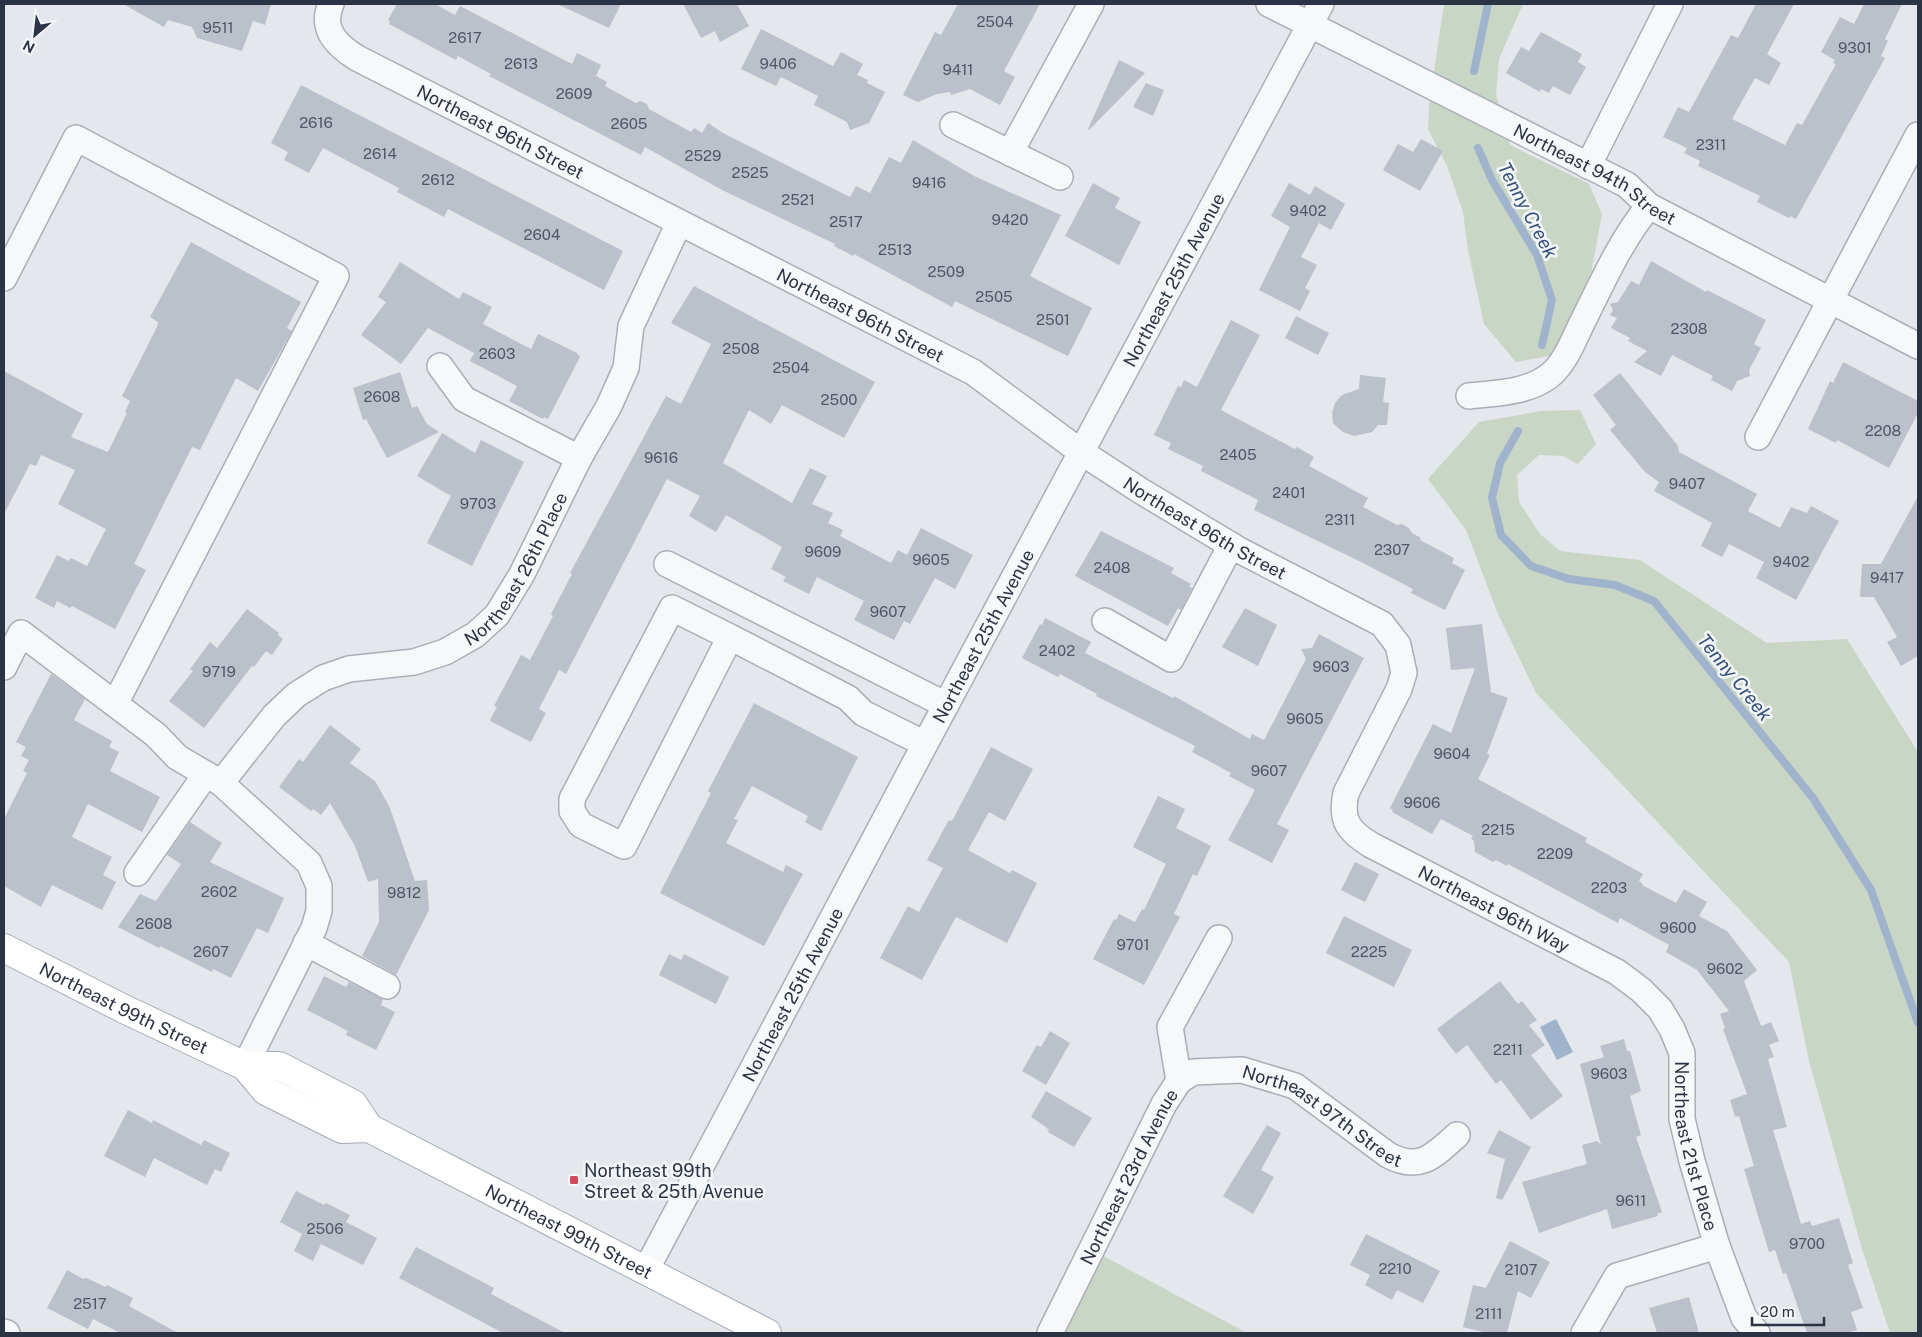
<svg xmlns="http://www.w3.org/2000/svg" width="1922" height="1337" viewBox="0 0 1922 1337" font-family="'Public Sans',sans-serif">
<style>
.green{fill:#c9d6c5}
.water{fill:#9fb4cc}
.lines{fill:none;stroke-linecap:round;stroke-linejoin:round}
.stream{stroke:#9fb4cc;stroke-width:8}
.building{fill:#bbc0ca}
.minor-casing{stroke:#a9aeb7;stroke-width:28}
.major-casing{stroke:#a3abb8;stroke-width:30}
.minor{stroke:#f7f8fa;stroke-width:25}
.major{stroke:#fff;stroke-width:28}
.poi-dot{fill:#d1495b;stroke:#f4f6f9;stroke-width:2}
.labels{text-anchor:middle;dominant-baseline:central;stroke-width:5;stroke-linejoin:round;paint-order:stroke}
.number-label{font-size:15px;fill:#4f5766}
.street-label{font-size:18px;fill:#2b3445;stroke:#f4f6f9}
.poi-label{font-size:18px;fill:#2b3445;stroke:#f4f6f9;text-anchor:start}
.water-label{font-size:19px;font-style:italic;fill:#34527a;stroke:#f4f6f9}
</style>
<rect width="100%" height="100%" fill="#e4e7ec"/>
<path class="green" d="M1444,4H1523L1499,59L1496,94L1510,145L1589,184L1602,214L1588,290L1555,355L1516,362L1484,324L1468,250L1463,212L1447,166L1428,129L1429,104Z
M1580,410L1596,444L1578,464L1563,456L1539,455L1517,475L1519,502L1540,534L1560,551L1640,560L1767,643L1847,639L1918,752V1333H1890L1862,1249L1809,1061L1789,962L1536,693L1498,614L1466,530L1428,479L1479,422L1541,411Z
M1096,1252L1247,1333H1059Z"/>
<path class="water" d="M1556,1019L1573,1052L1557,1060L1540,1027Z"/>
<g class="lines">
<path class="stream" d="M1474,71L1488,4
M1478,148L1492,180L1537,255L1552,300L1542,345
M1518,431L1500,463L1492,498L1501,535L1531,566L1569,579L1615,585L1654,601L1813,798L1871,890L1918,1023"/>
</g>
<path class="building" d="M123,4H271L265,25L253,21L242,51L197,38L192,27L168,20L164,27Z
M397,4H435L455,15L460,6L572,64L577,53L601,65L596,76L607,82L605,86L636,103L640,101L647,104L649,109L691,132L694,128L702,133L708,123L723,133L850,197L856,186L870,193L889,157L901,163L913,140L974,176L1061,215L1030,276L1092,308L1068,356L955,301L952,307L854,254L853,256L834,246L835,244L722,190L645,147L641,155L489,76L491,74L458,56L456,60L389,24L390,21L388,20Z
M557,4H621L609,28Z
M683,4H737L749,26L720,42L715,31L701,38Z
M958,4H1040L1004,71L1015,77L1000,105L970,89L951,95L950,92L937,94L918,102L903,95L935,32L941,35Z
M1756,4H1794L1767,54L1781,63L1769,85L1755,78L1732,119L1785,145L1797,123L1802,125L1836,64L1833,63L1835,60L1821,52L1840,17L1854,24L1864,4H1902L1885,39L1888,41L1881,56L1885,58L1796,219L1790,216L1789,218L1757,202L1760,196L1698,166L1700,161L1684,153L1687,148L1663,137L1678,107L1689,112L1731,35L1738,38Z
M761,29L833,66L841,52L863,64L857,75L868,80L867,83L885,92L869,123L850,130L847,122L814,105L818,96L781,77L776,86L741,69Z
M1541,32L1582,54L1578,62L1586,67L1570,95L1553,86L1549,93L1541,89L1540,92L1506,73L1521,47L1529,51Z
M1119,60L1145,73L1089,130L1088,129Z
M1146,83L1164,90L1153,116L1133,107Z
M301,85L623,251L604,290L448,209L444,217L397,192L399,188L323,148L309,173L284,160L288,152L271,143Z
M1421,139L1443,151L1420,191L1383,170L1398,144L1413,152Z
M1093,183L1120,198L1115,208L1141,222L1119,265L1065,236Z
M1289,183L1310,195L1315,186L1345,204L1331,230L1319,223L1301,257L1317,265L1305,288L1310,291L1300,311L1259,290L1290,227L1271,216Z
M191,242L301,302L287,328L292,331L258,391L236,378L200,450L192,447L134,564L146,570L115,629L72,606L70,608L57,601L54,608L35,598L57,555L69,561L71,558L87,566L106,529L58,504L75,470L41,455L36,466L30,464L4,514V371L83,414L71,437L108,452L127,413L125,412L130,401L122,396L157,327L158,322L150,317Z
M1651,261L1706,292L1707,290L1766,320L1754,344L1761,348L1749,370L1750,376L1737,381L1732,391L1711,380L1713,376L1672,355L1661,376L1634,362L1647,351L1628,341L1630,338L1611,328L1617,318L1610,315L1613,310L1610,304L1618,302L1631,281L1639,285Z
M400,262L459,299L463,292L492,307L483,324L531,349L538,334L577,353L580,357L548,419L544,417L543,419L509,401L517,386L470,361L474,353L428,328L401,364L361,335L386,302L378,297Z
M694,286L875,382L844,438L782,405L771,424L749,410L723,463L792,503L810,468L827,476L812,504L833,513L828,523L843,530L840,536L891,563L898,550L907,555L921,528L973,555L955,589L935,578L910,624L904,621L894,640L854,620L864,601L817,577L809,594L783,581L786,577L771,569L782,547L726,515L716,532L689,516L700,496L667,479L566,674L559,670L539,709L546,713L531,742L492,722L490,720L497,707L494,706L521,655L530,660L553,616L551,614L572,574L570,573L666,396L681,404L711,344L671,323Z
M1296,316L1329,333L1318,355L1285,338Z
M1231,320L1260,335L1221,410L1295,449L1297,447L1314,457L1309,466L1368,498L1363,507L1397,525L1402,524L1409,528L1412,533L1421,538L1420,540L1454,558L1452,563L1465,570L1445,610L1411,593L1413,589L1363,563L1254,510L1258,500L1201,471L1203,466L1168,449L1171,443L1154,435L1178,386L1181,387L1184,380L1197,387Z
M1843,362L1918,401V413L1889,468L1837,440L1836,443L1808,429L1830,381L1833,383Z
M400,372L412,408L417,406L427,424L439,432L387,458L366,419L363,420L353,388Z
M1620,373L1678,446L1679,452L1757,494L1748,511L1780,528L1791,507L1807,513L1811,506L1839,521L1796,600L1756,578L1764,562L1729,544L1722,557L1701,546L1712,523L1654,491L1659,482L1645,472L1610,430L1616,425L1593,395Z
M1360,375L1386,378L1383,402L1389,403L1387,425H1378L1372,432L1354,436L1343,432L1338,428L1333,423L1332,413L1335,403L1342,395L1359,389Z
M442,433L475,453L481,440L524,462L472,566L427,543L451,496L417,476Z
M1918,496V656L1901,666L1887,642L1897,637L1874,597H1860L1862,564H1881Z
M1101,531L1174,568L1171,573L1191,584L1189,586L1192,588L1181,610L1178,608L1168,626L1075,576Z
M1245,608L1277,625L1258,666L1222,647Z
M247,609L279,633L278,635L283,639L272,655L266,651L254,667L252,666L204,728L169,701L193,671L190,669L210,642L217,648Z
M1045,618L1091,642L1085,653L1173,698L1174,696L1250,739L1252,734L1264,740L1306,659L1301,649L1312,648L1319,634L1364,658L1277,824L1289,830L1272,863L1228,840L1255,790L1229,776L1231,773L1192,752L1195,746L1096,696L1097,694L1060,674L1058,677L1022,658L1040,624L1042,625Z
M1482,624L1491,692L1508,698L1487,754L1490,755L1478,779L1587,838L1585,842L1643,874L1639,881L1643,884L1642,885L1676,903L1684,889L1707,902L1699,916L1727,931L1757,970L1744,981L1761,1026L1771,1022L1779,1041L1769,1045L1774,1057L1768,1059L1787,1127L1773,1130L1801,1224L1810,1221L1812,1226L1839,1218L1853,1263L1848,1265L1863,1308L1851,1312L1857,1330L1847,1333H1807L1786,1273L1783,1274L1775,1250L1769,1252L1744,1169L1754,1166L1739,1116L1735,1117L1730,1100L1747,1094L1723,1029L1725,1028L1720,1014L1729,1011L1697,970L1666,952L1669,945L1620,918L1618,923L1508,864L1507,866L1496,860L1493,862L1475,852L1474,841L1471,839L1473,836L1441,819L1432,834L1392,812L1393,810L1390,808L1433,724L1451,733L1475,668L1451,670L1446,628Z
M51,674L85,699L74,720L112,741L109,747L119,752L110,771L160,797L142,832L88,804L72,837L112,857L103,875L116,882L102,910L52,885L41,907L4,886V819L27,773L23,771L29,760L21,756L26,747L16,742Z
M754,703L858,757L821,831L805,822L808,816L752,786L734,819L738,820L726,843L783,872L786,865L803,874L764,946L660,893L711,793L708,791Z
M330,725L361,749L350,763L375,781L390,808L415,881L427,880L429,910L396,975L362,956L379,922L378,879L368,882L355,846L330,803L321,815L313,809L311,811L279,787L299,759L303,762Z
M991,747L1033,769L1005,821L989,812L968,850L1010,873L1012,870L1037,883L1007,943L956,917L922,980L880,958L908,906L919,912L943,868L927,860L949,820L952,821Z
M1158,796L1185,809L1176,828L1211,846L1197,876L1193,874L1174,914L1180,917L1144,985L1093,959L1114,919L1116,920L1119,914L1135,922L1142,909L1144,910L1166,864L1133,847Z
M190,822L222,843L210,862L284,898L268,933L257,928L231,978L213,969L212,972L160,946L159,948L118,927L140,894L156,901L181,864L167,855Z
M1355,862L1379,874L1365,902L1341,890Z
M1344,916L1412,950L1394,987L1326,953Z
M669,954L681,960L684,954L729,977L716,1004L659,975Z
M324,976L346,987L349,982L383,999L381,1005L395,1012L376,1050L346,1035L348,1031L307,1010Z
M1500,981L1518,1004L1522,1001L1537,1020L1529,1025L1545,1045L1531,1055L1563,1096L1531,1120L1501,1080L1496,1084L1467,1045L1456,1054L1437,1029Z
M1050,1031L1070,1043L1046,1085L1022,1071L1037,1045L1041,1047Z
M1624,1039L1627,1051H1630L1641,1091L1630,1096L1641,1135L1636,1137L1662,1212L1657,1214L1658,1216L1612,1229L1607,1209L1539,1233L1522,1182L1587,1164L1582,1145L1597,1141L1601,1145L1580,1064L1604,1057L1600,1046Z
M1046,1091L1092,1118L1074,1147L1048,1132L1049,1130L1043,1125L1031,1117Z
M128,1110L152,1123L153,1120L201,1145L204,1140L230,1153L221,1172L215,1169L207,1185L154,1158L145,1177L104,1156Z
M1267,1125L1281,1133L1261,1170L1274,1177L1253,1214L1223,1196Z
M1499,1130L1531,1147L1502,1200L1496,1198L1505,1159L1487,1153Z
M296,1191L324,1205L326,1203L350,1215L346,1222L377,1238L363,1265L321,1244L313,1261L294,1251L302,1234L280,1222Z
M1366,1234L1440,1271L1423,1303L1397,1290L1392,1300L1365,1285L1370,1275L1350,1265Z
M1510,1241L1550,1262L1531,1298L1518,1291L1507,1333H1487L1463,1327L1473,1285L1486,1288Z
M416,1247L494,1288L491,1294L565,1333H503L399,1278Z
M67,1270L83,1279L86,1278L106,1287L107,1285L133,1298L129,1306L178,1333H120L93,1319L88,1329L47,1308Z
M1689,1297L1699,1333H1657L1649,1308Z"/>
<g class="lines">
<defs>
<g id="minor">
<path id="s1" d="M331,4C320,29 336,45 357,58L973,372L1081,452L1141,491L1239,550L1382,624L1398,645L1404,673L1399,689L1346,793C1340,820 1348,831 1371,845L1617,972L1641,990L1660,1009L1672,1029L1682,1053V1119L1692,1161L1717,1246L1744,1318L1757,1333"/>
<path id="s2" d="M1269,4L1627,185L1649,206L1918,346"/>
<path d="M953,125L1060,177"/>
<path d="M1010,153L1091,4"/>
<path d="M1588,166L1670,4"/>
<path d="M4,278L76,138L336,276L115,704"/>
<path d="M440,366L464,399L579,458"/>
<path d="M1469,396C1495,393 1527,393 1549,376C1565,364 1574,339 1583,321C1603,281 1621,240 1649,206"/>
<path d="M1758,437L1918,135"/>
<path d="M667,564L946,705"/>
<path d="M1105,621L1171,659L1231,545"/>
<path d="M730,637L672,608L572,799V811L581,825L624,846L730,637L848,698L863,713L925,744"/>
<path d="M4,667L21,633L156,735L177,757L221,783L309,863L319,886V911L314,928L245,1066"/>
<path id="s3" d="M221,783L274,716L296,695L323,678L349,669L414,662L445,652L475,635L497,615L522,574L579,458L609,406L626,368L631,326L679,223"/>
<path d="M137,873L206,774"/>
<path d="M306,943L387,986"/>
<path id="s4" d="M1179,1081L1193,1072L1242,1070L1295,1086L1388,1155C1419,1172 1434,1156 1457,1135"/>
<path id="s5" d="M646,1270L925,744L1321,4"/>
<path d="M4,1332L7,1333"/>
<path id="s6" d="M1050,1333L1164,1104L1179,1081L1170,1027L1219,938"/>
<path d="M1584,1333L1617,1276L1717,1246"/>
</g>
<g id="major">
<path id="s7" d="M4,948L124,1009L245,1066L266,1091L342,1129L369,1128L767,1333"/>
<path d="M245,1066H279L353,1104L369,1128"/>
</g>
</defs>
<use href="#minor" class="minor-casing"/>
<use href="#major" class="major-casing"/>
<use href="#minor" class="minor"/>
<use href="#major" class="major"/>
</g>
<rect class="poi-dot" x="569" y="1175" width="10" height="10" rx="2.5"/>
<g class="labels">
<g class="number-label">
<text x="995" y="21">2504</text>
<text x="218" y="27">9511</text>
<text x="465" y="37">2617</text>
<text x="1855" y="47">9301</text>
<text x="521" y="63">2613</text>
<text x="778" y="63">9406</text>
<text x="958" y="69">9411</text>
<text x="574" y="93">2609</text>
<text x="316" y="122">2616</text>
<text x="629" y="123">2605</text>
<text x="1711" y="144">2311</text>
<text x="380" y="153">2614</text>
<text x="703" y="155">2529</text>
<text x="750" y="172">2525</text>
<text x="438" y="179">2612</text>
<text x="929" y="182">9416</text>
<text x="798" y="199">2521</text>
<text x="1308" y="210">9402</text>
<text x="1010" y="219">9420</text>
<text x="846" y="221">2517</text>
<text x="542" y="234">2604</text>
<text x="895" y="249">2513</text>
<text x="946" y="271">2509</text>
<text x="994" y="296">2505</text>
<text x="1053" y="319">2501</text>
<text x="1689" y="328">2308</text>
<text x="741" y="348">2508</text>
<text x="497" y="353">2603</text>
<text x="791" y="367">2504</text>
<text x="382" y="396">2608</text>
<text x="839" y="399">2500</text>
<text x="1883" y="430">2208</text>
<text x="1238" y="454">2405</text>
<text x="661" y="457">9616</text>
<text x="1687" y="483">9407</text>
<text x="1289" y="492">2401</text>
<text x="478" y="503">9703</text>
<text x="1340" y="519">2311</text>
<text x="1392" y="549">2307</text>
<text x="823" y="551">9609</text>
<text x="931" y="559">9605</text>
<text x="1791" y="561">9402</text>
<text x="1112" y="567">2408</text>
<text x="1887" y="577">9417</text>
<text x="888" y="611">9607</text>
<text x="1057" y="650">2402</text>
<text x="1331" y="666">9603</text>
<text x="219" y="671">9719</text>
<text x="1305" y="718">9605</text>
<text x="1452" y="753">9604</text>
<text x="1269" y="770">9607</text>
<text x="1422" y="802">9606</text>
<text x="1498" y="829">2215</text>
<text x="1555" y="853">2209</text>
<text x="1609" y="887">2203</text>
<text x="219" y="891">2602</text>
<text x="404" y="892">9812</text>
<text x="154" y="923">2608</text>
<text x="1678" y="927">9600</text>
<text x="1133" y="944">9701</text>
<text x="211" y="951">2607</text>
<text x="1369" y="951">2225</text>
<text x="1725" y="968">9602</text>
<text x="1508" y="1049">2211</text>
<text x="1609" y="1073">9603</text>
<text x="1631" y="1200">9611</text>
<text x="325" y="1228">2506</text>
<text x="1807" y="1243">9700</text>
<text x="1395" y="1268">2210</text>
<text x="1521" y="1269">2107</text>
<text x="90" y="1303">2517</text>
<text x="1489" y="1313">2111</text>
</g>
<g class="street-label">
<text stroke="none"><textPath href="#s1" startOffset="228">Northeast 96th Street</textPath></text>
<text stroke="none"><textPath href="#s2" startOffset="368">Northeast 94th Street</textPath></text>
<text stroke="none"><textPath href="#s5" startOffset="1122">Northeast 25th Avenue</textPath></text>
<text stroke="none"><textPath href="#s1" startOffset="632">Northeast 96th Street</textPath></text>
<text stroke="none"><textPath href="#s1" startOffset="1038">Northeast 96th Street</textPath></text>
<text stroke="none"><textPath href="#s3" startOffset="386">Northeast 26th Place</textPath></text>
<text stroke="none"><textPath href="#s5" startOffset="718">Northeast 25th Avenue</textPath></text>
<text stroke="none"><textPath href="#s1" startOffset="1630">Northeast 96th Way</textPath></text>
<text stroke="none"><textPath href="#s5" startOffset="312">Northeast 25th Avenue</textPath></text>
<text stroke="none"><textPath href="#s7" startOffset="134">Northeast 99th Street</textPath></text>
<text stroke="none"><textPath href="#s4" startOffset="159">Northeast 97th Street</textPath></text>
<text stroke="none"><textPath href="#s1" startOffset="1969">Northeast 21st Place</textPath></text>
<text stroke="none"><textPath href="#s6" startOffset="175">Northeast 23rd Avenue</textPath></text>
<text stroke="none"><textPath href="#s7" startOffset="638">Northeast 99th Street</textPath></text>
</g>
<g class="poi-label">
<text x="584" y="1170">Northeast 99th<tspan x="584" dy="21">Street &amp; 25th Avenue</tspan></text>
</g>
<g class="water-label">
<text transform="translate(1528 210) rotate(62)">Tenny Creek</text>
<text transform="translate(1735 677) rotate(51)">Tenny Creek</text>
</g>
</g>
<rect width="1922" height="1337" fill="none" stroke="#2b3445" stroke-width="10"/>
<g transform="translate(35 35) rotate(208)" stroke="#f4f6f9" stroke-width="4" paint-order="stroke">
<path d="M0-4L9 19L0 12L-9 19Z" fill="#2b3445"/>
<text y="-8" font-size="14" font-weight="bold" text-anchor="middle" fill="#2b3445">N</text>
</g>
<path d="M1752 1317v8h72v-8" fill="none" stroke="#2b3445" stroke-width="2.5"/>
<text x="1760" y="1317" font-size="15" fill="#2b3445" stroke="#f4f6f9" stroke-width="4" paint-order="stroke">20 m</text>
</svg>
